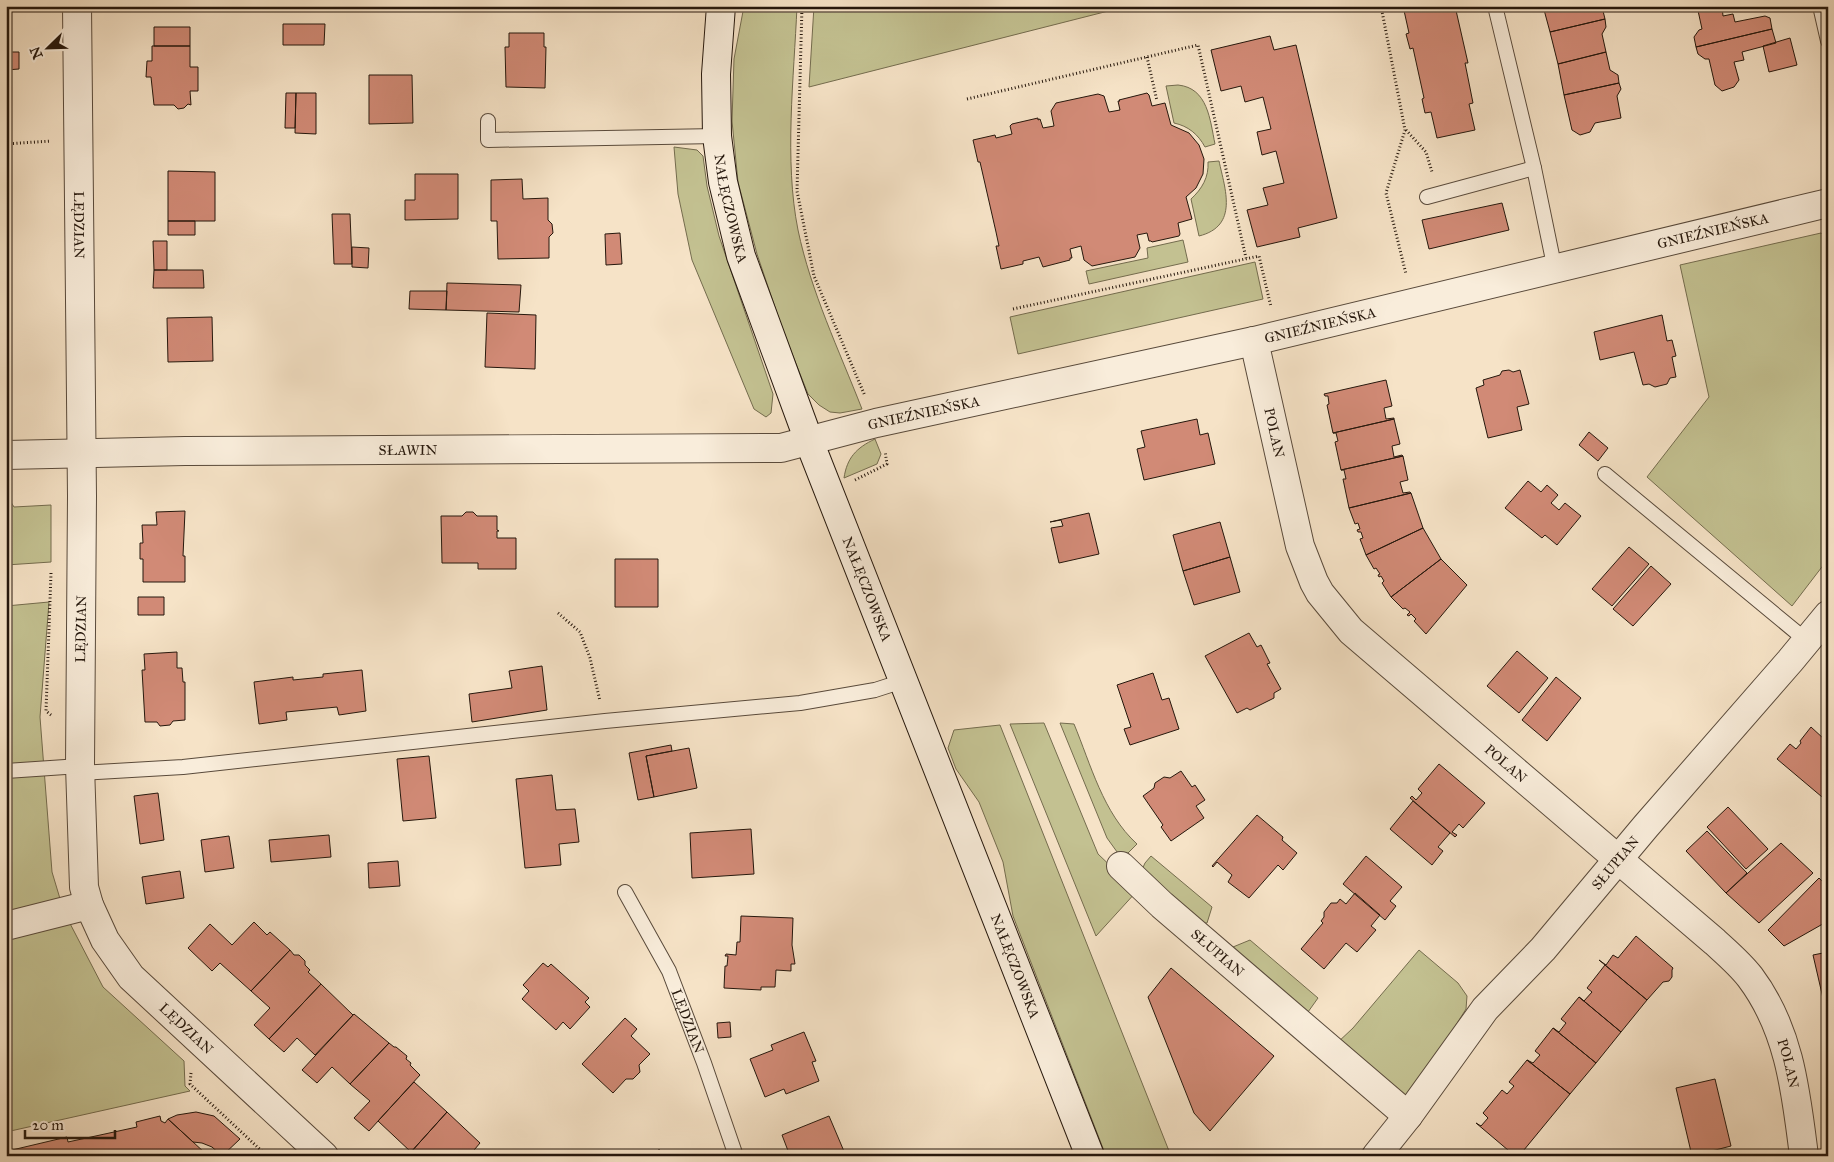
<svg xmlns="http://www.w3.org/2000/svg" width="1834" height="1162" viewBox="0 0 1834 1162" font-family="'IM FELL Great Primer',serif">
<style>
.green{fill:#c3c191;stroke:#746c4e}
.building{fill:#d18a76;stroke:#25170c}
.lines{fill:none;stroke-linecap:round;stroke-linejoin:round}
.service-casing{stroke:#594a3b;stroke-width:16}
.minor-casing{stroke:#594a3b;stroke-width:30}
.secondary-casing{stroke:#25170c;stroke-width:30}
.path{stroke:#25170c;stroke-width:3;stroke-dasharray:1 2.5;stroke-linecap:butt}
.service{stroke:#f9eddb;stroke-width:14}
.minor{stroke:#f9eddb;stroke-width:28}
.secondary{stroke:#f9eddb;stroke-width:28}
.labels{text-anchor:middle;dominant-baseline:central;stroke-width:4;stroke-linejoin:round;paint-order:stroke}
.street-label{font-size:14px;fill:#25170c;stroke:#f9eddb}
</style>
<rect width="100%" height="100%" fill="#f6e3c7"/>
<filter id="stains"><feTurbulence type="fractalNoise" baseFrequency=".004" numOctaves="4"/><feColorMatrix values="0 0 0 0 .2 0 0 0 0 .09 0 0 0 0 .02 0 0 0 .5 -.17"/></filter>
<radialGradient id="worn" r=".72"><stop offset=".6" stop-color="#630" stop-opacity="0"/><stop offset="1" stop-color="#630" stop-opacity=".3"/></radialGradient>
<path class="green" d="M744,6H797C794,78 784,160 798,230C811,292 839,350 862,409L840,413L830,412L819,405L808,394L783,331L757,254L738,182L732,121L734,59Z
M814,6H1128L809,87Z
M1178,85C1208,88 1210,120 1215,144L1205,147C1198,134 1188,126 1174,123L1166,86Z
M674,147L697,150L703,156L707,186L719,236L773,394L771,413L766,417L754,409L692,260L678,194Z
M1219,161C1225,189 1239,226 1199,236L1191,199C1202,189 1209,177 1208,162Z
M1821,233L1828,238V559L1792,606L1647,477L1709,397L1680,265Z
M1183,240L1188,262L1089,284L1086,271L1148,258L1147,248Z
M1255,262L1263,299L1018,354L1010,317Z
M875,439L881,454L877,464L844,478C847,458 856,448 875,439Z
M6,499H9L14,507L51,505V562L6,565Z
M49,602L40,717L52,872L64,912L103,987L184,1061L185,1086L190,1091L6,1132V606Z
M1044,723L1098,854L1137,891L1096,936L1010,724Z
M1060,723L1074,724C1091,765 1103,813 1137,844L1128,853L1120,856L1107,838Z
M1000,725L1171,1156H1106L1013,916L1003,862L979,802L956,769L948,748L954,730Z
M1151,856L1212,907L1207,923L1196,924L1140,874L1145,863Z
M1250,940L1318,998L1303,1019L1231,955L1233,947Z
M1419,950L1458,983L1467,996L1466,1009L1413,1094L1405,1097L1336,1044L1353,1028Z"/>
<path class="building" d="M1403,6H1455L1468,63H1465L1473,103L1469,104L1475,130L1437,138L1431,112L1425,113L1422,99L1424,98L1413,48L1410,49L1406,34L1409,33Z
M1543,6H1596L1603,11L1605,19L1550,32Z
M1697,6H1722L1723,16L1733,14L1735,22L1765,16L1770,18L1772,29L1696,47L1694,37L1699,30L1702,29Z
M1605,19L1606,27L1602,34L1606,52L1558,64L1550,32Z
M283,24H325L324,45H283Z
M154,27H190V46H154Z
M1772,29L1776,43L1742,52L1744,60L1734,62L1739,80L1734,87L1722,91L1715,85L1709,59H1705L1698,54L1696,47Z
M509,33H544V47H546L545,88L506,87L505,47H509Z
M1270,36L1274,50L1296,45L1337,218L1298,228L1300,237L1257,247L1247,210L1268,205L1263,188L1284,183L1276,151L1262,155L1257,132L1271,129L1263,97L1245,102L1241,86L1221,91L1211,50Z
M1790,38L1797,65L1769,72L1763,46Z
M152,46H190V67H198V91H190L191,105L188,104L184,108L178,109L174,105H154L151,77H146L147,61H152Z
M6,52H19V69L6,70Z
M1606,52L1610,70L1618,75L1619,83L1564,95L1558,64Z
M369,75H412L413,123L369,124Z
M1619,83L1621,89L1617,96L1621,118L1595,123L1590,132L1580,135L1572,130L1564,95Z
M286,93H296L295,128H285Z
M296,93H316V134L295,133Z
M1147,93L1149,95L1152,106L1165,103L1171,125L1189,133L1199,145L1204,159L1203,174L1196,188L1186,197L1192,219L1178,223L1180,234L1179,236L1152,242L1151,241H1149L1147,233L1137,235L1140,248L1135,257L1092,266L1084,260L1081,246L1070,249L1072,258H1070V260L1043,267L1039,257L1023,261V264L1001,269L996,246H999L996,232L980,162H978L973,140L995,135L996,138L1012,134L1010,126L1012,124L1038,118V120L1040,119L1043,128L1054,126L1051,111L1056,103L1098,94L1104,96L1109,112L1120,110L1118,101H1120L1119,100Z
M168,171L215,172V221H168Z
M415,174H458V219L405,220V200H415Z
M522,179L523,199L548,198V220L552,224L553,233L549,237V258L498,259L497,221H491V180Z
M1502,203L1509,230L1429,249L1422,220Z
M332,214H350L352,264H334Z
M168,221H195V235H168Z
M620,233L622,264L606,265L605,234Z
M153,241H167V270H154Z
M352,247L369,248L368,268L352,267Z
M154,270H203L204,288H153Z
M447,283L521,285L519,312L446,310Z
M410,291H447L446,310L409,309Z
M487,313L536,315L535,369L485,367Z
M1662,315L1667,341L1672,340L1676,356L1672,357L1676,377L1670,378L1667,384L1655,387L1649,384L1643,385L1634,352L1600,360L1594,332Z
M212,317L213,361L168,362L167,318Z
M6,350L8,387H6Z
M1509,370L1513,372L1520,370L1529,404L1517,407L1522,430L1488,438L1476,388L1484,385L1483,380L1500,375L1502,371Z
M1386,380L1392,406L1384,408L1386,419L1394,418V419L1333,433L1327,405L1329,404L1328,396H1325L1324,394Z
M1197,419L1200,435L1208,433L1215,464L1144,480L1137,449L1145,447L1141,431Z
M1394,419L1400,444L1392,446L1394,457L1402,455L1403,456L1341,470L1335,442L1338,441L1336,433H1333Z
M1589,432L1608,448L1598,461L1579,445Z
M1403,456L1408,480L1400,482L1403,493L1410,492L1411,493L1349,508L1343,479H1346L1344,470H1341Z
M1528,481L1541,492L1547,485L1558,495L1551,503L1559,510L1565,503L1581,516L1557,545L1545,535L1542,538L1505,508Z
M1411,493L1423,528L1366,555L1360,539L1363,538L1361,532H1358L1357,530L1360,529L1358,523L1355,524L1349,508Z
M185,511L183,556H185V582H143V559H140V543H143L142,525H157L156,512Z
M466,512H473L477,516H497V530L499,531H497V538H516V569H478V563H442L441,516H462Z
M1089,513L1099,554L1059,563L1051,528L1063,526L1061,520L1050,522Z
M1220,522L1230,557L1183,571L1173,535Z
M1423,528L1441,559L1391,597L1382,583L1384,581L1381,576L1379,577L1378,575L1380,574L1376,568L1374,569L1366,555Z
M1629,547L1649,564L1612,606L1592,589Z
M1230,557L1240,592L1194,605L1183,571Z
M615,559H658V607H615Z
M1441,559L1467,585L1426,634L1414,621L1416,619L1411,614L1409,616L1407,615L1410,612L1405,608L1403,609L1391,597Z
M1651,566L1671,584L1633,626L1613,609Z
M138,597H164V615H138Z
M1249,633L1257,647L1261,645L1270,663L1267,664L1281,689L1274,693V698L1250,710L1247,708L1237,713L1205,656Z
M1517,651L1548,678L1519,713L1487,686Z
M177,652V668H182L183,682H185V720L173,721L170,725L160,726L157,722H145L142,670H145L144,654Z
M542,666L547,710L472,722L469,694L512,688L509,671Z
M362,670L366,711L339,715L337,707L286,712L287,720L259,724L254,682L293,677V680L323,677V674Z
M1153,673L1162,700L1169,698L1179,729L1130,745L1124,729L1131,727L1117,685Z
M1556,677L1581,698L1547,741L1522,720Z
M1811,727L1824,739L1828,735V802L1777,759L1790,744L1796,749L1801,743L1800,741Z
M671,745L672,751L646,756L654,797L638,800L629,753Z
M689,748L697,788L654,797L646,756Z
M429,756L436,818L403,821L397,759Z
M1439,764L1485,803L1463,828L1459,824L1452,832L1457,835L1455,837L1410,798L1412,796L1416,800L1422,793L1418,789Z
M1181,771L1192,787L1195,785L1205,800L1196,806L1204,818L1171,841L1161,827L1163,825L1143,796L1154,788L1155,783L1164,777L1170,778Z
M552,775L556,810L575,809L579,842L559,844L561,865L525,868L516,779Z
M158,793L164,840L140,844L134,796Z
M1413,801L1450,833L1438,847L1443,851L1432,865L1390,829Z
M1728,807L1768,849L1746,869L1707,827Z
M1257,815L1283,837L1282,840L1297,853L1283,870L1278,865L1249,898L1228,882L1232,875L1217,862L1213,867L1212,866Z
M751,829L754,874L692,878L690,833Z
M1707,831L1747,873L1726,893L1686,851Z
M329,835L331,857L271,862L269,840Z
M229,836L234,868L205,872L201,840Z
M1781,843L1813,873L1759,923L1726,893Z
M1366,856L1402,887L1390,901L1396,906L1385,920L1343,884Z
M398,861L400,886L369,888L368,863Z
M180,871L184,898L146,904L142,877Z
M1819,878L1828,887V921L1784,946L1768,930Z
M1355,893L1380,915L1371,926L1376,930L1357,952L1346,943L1324,969L1301,949L1323,923L1321,921L1324,917V912L1331,903H1337L1340,899L1346,904Z
M741,916L793,918L792,945L795,964H791V971L776,970L775,987H761V990L724,988L725,966H727L728,956H725L726,954L736,955L737,942H740Z
M254,922L267,935L270,932L290,950L251,991L220,963L212,971L188,948L210,924L232,945Z
M1636,936L1673,968L1672,970V977L1669,981L1663,982L1647,1000L1599,960L1606,965L1613,955L1618,958Z
M290,950L294,955H299L305,961V965L310,970L308,972L321,984L269,1039L254,1025L270,1008L251,991Z
M1828,952V993L1822,994L1813,955Z
M543,963L548,967L551,964L589,998L585,1002L590,1007L570,1029L563,1022L556,1030L522,999L529,991L523,985Z
M1605,965L1647,1000L1621,1032L1579,997L1584,1001L1592,992L1587,988Z
M1171,968L1274,1056L1210,1131L1194,1113L1148,997Z
M321,984L353,1015L315,1055L297,1038L284,1052L269,1039Z
M1828,993V1011L1826,1012L1822,994Z
M1579,997L1621,1032L1596,1063L1553,1028L1559,1032L1566,1023L1561,1019Z
M354,1014L389,1043L350,1084L332,1067L317,1083L302,1070Z
M625,1018L637,1029L631,1036L650,1054L639,1065L640,1072L633,1079H626L613,1093L582,1064Z
M730,1022L731,1037L718,1038L717,1023Z
M1553,1028L1596,1063L1570,1094L1527,1060L1533,1063L1540,1055L1535,1051Z
M804,1032L816,1061L812,1062L819,1081L786,1094L784,1089L765,1097L750,1059L773,1050L771,1045Z
M389,1043L394,1047H396L407,1056L406,1059L411,1063L410,1065L420,1075L369,1131L354,1118L370,1101L350,1084Z
M1527,1060L1570,1094L1519,1156H1515L1476,1123L1481,1126L1488,1118L1483,1113L1502,1090L1507,1094L1514,1086L1509,1082Z
M1715,1079L1731,1146L1692,1156L1676,1088Z
M414,1082L447,1112L411,1152L378,1121Z
M196,1112L214,1116L240,1139L222,1156L212,1147L202,1143L193,1142L168,1119L177,1115Z
M447,1112L480,1143L469,1156H415L411,1152Z
M160,1116L161,1121L165,1123L168,1119L205,1153L203,1156H13L12,1150L67,1137L68,1142L137,1127L136,1122Z
M829,1116L846,1156H790L782,1135Z
M659,1149L666,1156H653Z"/>
<g class="lines">
<defs>
<g id="service">
<path d="M1495,6L1534,168L1555,270"/>
<path d="M1820,6L1828,41"/>
<path d="M488,121V140L717,136"/>
<path d="M1427,197L1534,168"/>
<path d="M1605,474L1807,641"/>
<path d="M6,771L80,766"/>
<path d="M80,773L183,767L605,721L800,703L875,690L903,681"/>
<path id="s1" d="M625,892L669,971L704,1063L736,1156"/>
</g>
<g id="minor">
<path id="s2" d="M77,6L82,496L80,766L84,887L89,905L105,940L131,977L324,1156"/>
<path id="s3" d="M1254,341L1300,546L1314,582L1320,593L1351,631L1715,942C1727,953 1740,964 1750,977C1790,1030 1796,1093 1804,1156"/>
<path id="s4" d="M6,455L185,451L781,448L876,423L1254,341L1828,203"/>
<path id="s5" d="M1121,866L1162,905L1408,1116"/>
<path d="M6,926L89,905"/>
<path id="s6" d="M1376,1156L1408,1116L1485,1009L1543,949L1646,826L1790,661L1828,615"/>
</g>
<g id="secondary">
<path id="s7" d="M721,6L716,74L717,136L723,182L741,256L809,441L1090,1156"/>
</g>
</defs>
<use href="#service" class="service-casing"/>
<use href="#minor" class="minor-casing"/>
<use href="#secondary" class="secondary-casing"/>
<path class="path" d="M802,6L797,191L814,276L865,396
M1381,6L1405,130L1386,193L1406,274
M440,7L691,6
M1147,57L1157,101
M967,99L1198,45L1246,258
M1406,130L1426,152L1432,172
M6,144L51,141
M1013,309L1259,256L1271,307
M855,480L887,464L885,451
M51,573L46,711L51,715
M558,613L580,632L590,658L600,701
M191,1073L190,1084L267,1156"/>
<use href="#service" class="service"/>
<use href="#minor" class="minor"/>
<use href="#secondary" class="secondary"/>
</g>
<g class="labels">
<g class="street-label">
<text stroke="none"><textPath href="#s7" startOffset="204">NAŁĘCZOWSKA</textPath></text>
<text stroke="none"><textPath href="#s2" startOffset="219">LĘDZIAN</textPath></text>
<text stroke="none"><textPath href="#s4" startOffset="1732">GNIEŹNIEŃSKA</textPath></text>
<text stroke="none"><textPath href="#s4" startOffset="1328">GNIEŹNIEŃSKA</textPath></text>
<text stroke="none"><textPath href="#s4" startOffset="922">GNIEŹNIEŃSKA</textPath></text>
<text stroke="none"><textPath href="#s3" startOffset="94">POLAN</textPath></text>
<text stroke="none"><textPath href="#s4" startOffset="402">SŁAWIN</textPath></text>
<text stroke="none"><textPath href="#s7" startOffset="609">NAŁĘCZOWSKA</textPath></text>
<text transform="translate(81 629) rotate(-89)">LĘDZIAN</text>
<text stroke="none"><textPath href="#s3" startOffset="514">POLAN</textPath></text>
<text stroke="none"><textPath href="#s6" startOffset="379">SŁUPIAN</textPath></text>
<text stroke="none"><textPath href="#s5" startOffset="130">SŁUPIAN</textPath></text>
<text stroke="none"><textPath href="#s7" startOffset="1014">NAŁĘCZOWSKA</textPath></text>
<text stroke="none"><textPath href="#s1" startOffset="144">LĘDZIAN</textPath></text>
<text stroke="none"><textPath href="#s2" startOffset="1059">LĘDZIAN</textPath></text>
<text stroke="none"><textPath href="#s3" startOffset="934">POLAN</textPath></text>
</g>
</g>
<rect width="1834" height="1162" fill="none" stroke="#f6e3c7" stroke-width="25"/>
<rect x="8" y="8" width="1819" height="1147" fill="none" stroke="#25170c" stroke-width="2.5"/>
<rect x="12" y="12" width="1809" height="1137" fill="none" stroke="#25170c"/>
<g transform="translate(48 48) rotate(247)" stroke="#f9eddb" stroke-width="4" paint-order="stroke">
<path d="M0-4L9 19L0 12L-9 19Z" fill="#25170c"/>
<text y="-8" font-size="14" font-weight="bold" text-anchor="middle" fill="#25170c">N</text>
</g>
<path d="M25 1130v8h90v-8" fill="none" stroke="#25170c" stroke-width="2.5"/>
<text x="32" y="1130" font-size="15" fill="#25170c" stroke="#f9eddb" stroke-width="4" paint-order="stroke">20 m</text>
<rect width="100%" height="100%" filter="url(#stains)"/>
<rect width="100%" height="100%" fill="url(#worn)"/>
</svg>
